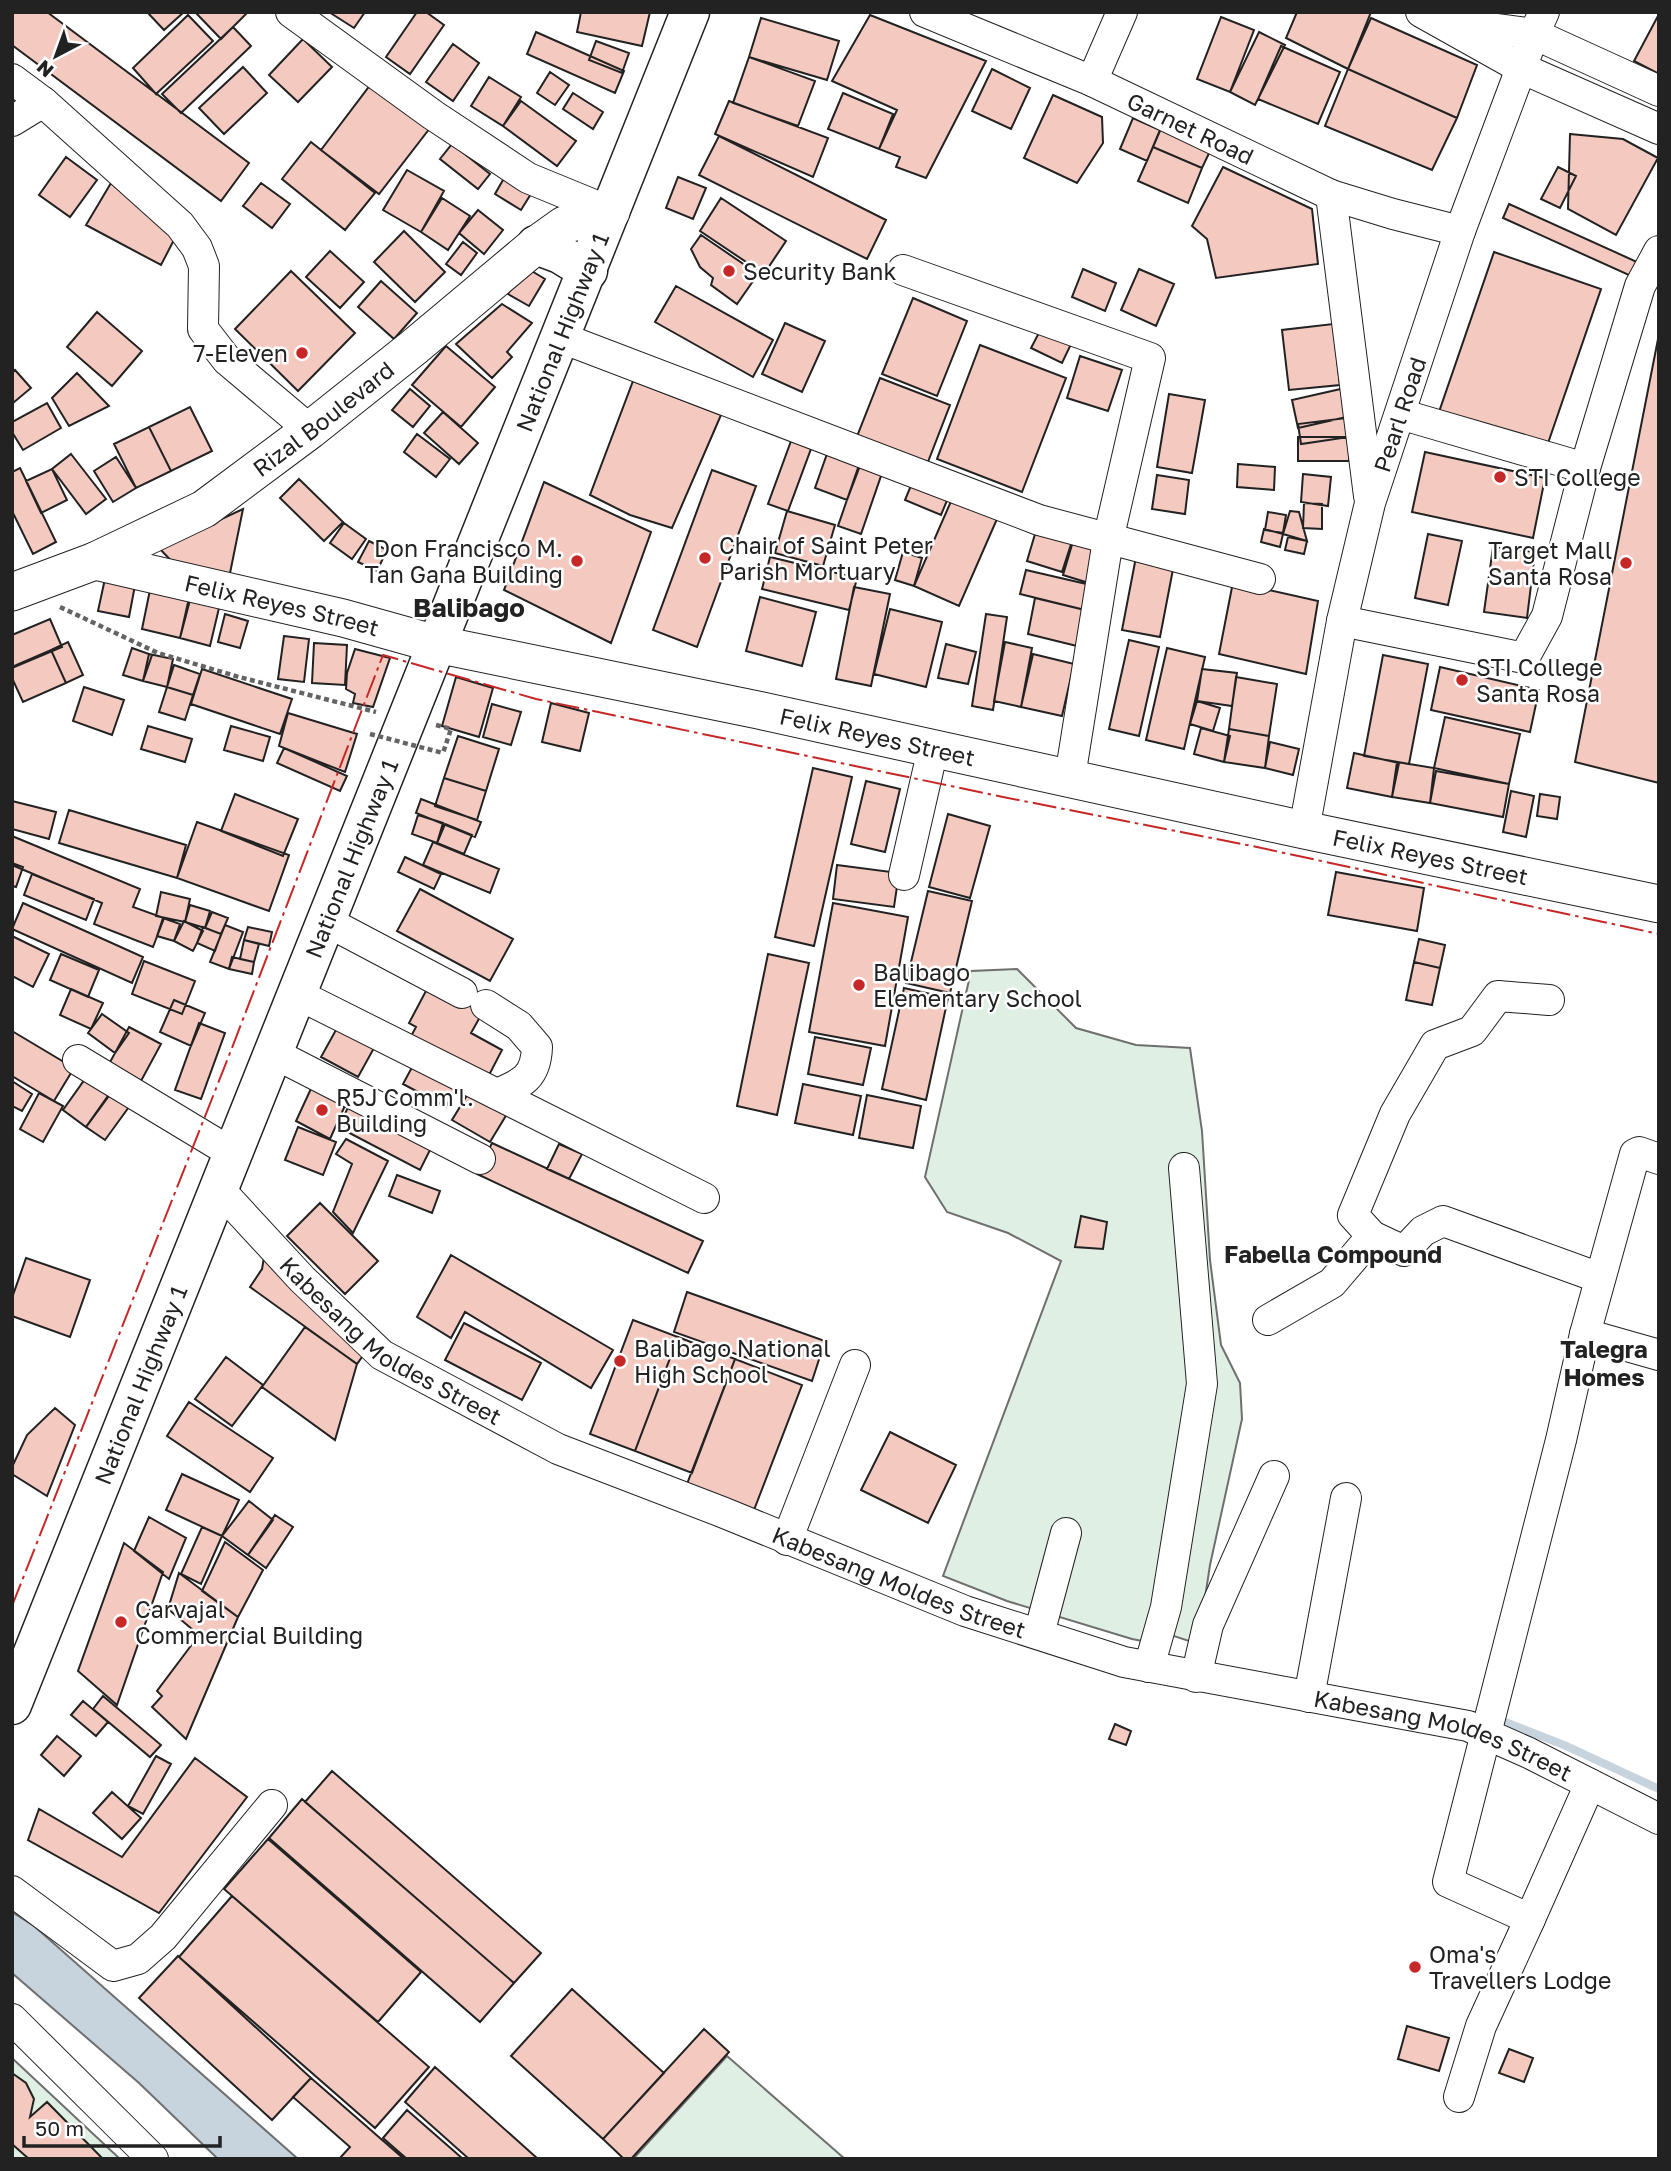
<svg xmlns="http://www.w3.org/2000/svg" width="1671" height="2171" viewBox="0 0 1671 2171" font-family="'Golos Text',sans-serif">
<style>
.green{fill:#e0efe3;stroke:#6f6f6f;stroke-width:2}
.water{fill:#c7d3dd;stroke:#6f6f6f;stroke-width:2}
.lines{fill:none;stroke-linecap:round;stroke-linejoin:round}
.stream{stroke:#c7d3dd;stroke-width:8}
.building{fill:#f3c9c0;stroke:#222;stroke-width:2}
.minor-casing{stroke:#222;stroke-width:32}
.major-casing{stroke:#222;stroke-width:39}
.highway-casing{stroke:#222;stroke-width:41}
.path{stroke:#646464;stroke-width:4.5;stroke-dasharray:5 3.5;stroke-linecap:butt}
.minor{stroke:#fff;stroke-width:30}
.major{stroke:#fff;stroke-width:37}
.highway{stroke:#fff;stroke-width:38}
.path-bridge{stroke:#646464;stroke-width:4.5;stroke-dasharray:5 3.5;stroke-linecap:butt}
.power{stroke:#c62828;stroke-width:2;stroke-dasharray:24 5 3.5 5;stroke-linecap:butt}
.poi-dot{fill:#c62828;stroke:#fff;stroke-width:2.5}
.labels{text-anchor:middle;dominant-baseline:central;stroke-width:5;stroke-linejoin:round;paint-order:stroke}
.street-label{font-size:23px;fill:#222;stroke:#fff}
.poi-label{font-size:23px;fill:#222;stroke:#fff;text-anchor:start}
.neighbourhood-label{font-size:24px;font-weight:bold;fill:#222;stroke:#fff}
.quarter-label{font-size:26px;font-weight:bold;fill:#222;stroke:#fff}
</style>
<rect width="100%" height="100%" fill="#fff"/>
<path class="green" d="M1017,969L1076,1028L1136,1045L1190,1048L1202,1131L1210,1260L1221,1345L1240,1383L1242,1419L1210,1565L1198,1644L1165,1633L1152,1643L1132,1639L1007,1601L943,1576L1061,1261L1008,1233L947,1212L925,1177L971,971Z
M727,2056L845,2159H633Z
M12,2058L120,2159H12Z"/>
<path class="water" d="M12,1912L34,1926L298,2159H218L139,2083L12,1973Z"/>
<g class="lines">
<path class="stream" d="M1495,1718L1564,1745L1659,1789"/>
</g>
<path class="building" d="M12,12H47L249,163L221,201L12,45Z
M147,12H184L164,30Z
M195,12H248L221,39Z
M329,12H365L354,28Z
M417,12H426L444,25L410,74L386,57Z
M581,12H650L642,46L577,32Z
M1297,12H1371L1348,69L1286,38Z
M1659,14V74L1634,61Z
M188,15L213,41L156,94L133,68Z
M870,15L986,61L926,178L896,167L900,157L879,149L897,110L832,81Z
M1221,17L1254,30L1230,92L1197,79Z
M761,18L839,41L827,80L749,57Z
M1371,18L1477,65L1457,118L1348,69Z
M233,27L251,46L181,113L162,94Z
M536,32L624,71L615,93L527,54Z
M1259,32L1285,45L1255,105L1230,92Z
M303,39L332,67L298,102L269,75Z
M596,41L629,53L622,73L589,60Z
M453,44L479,63L453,101L426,82Z
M1281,46L1340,72L1318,124L1258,99Z
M749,57L815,81L798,126L733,103Z
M243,67L267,93L224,134L199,108Z
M992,69L1030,88L1011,129L972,111Z
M1348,69L1457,118L1432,170L1325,126Z
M550,72L569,85L555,105L537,93Z
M489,77L521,97L503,126L471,106Z
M371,84L430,128L379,194L321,150Z
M573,93L603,112L593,129L563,109Z
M843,93L893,114L879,149L828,129Z
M1053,95L1102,117L1103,143L1077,183L1024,158Z
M521,101L576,141L557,166L503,126Z
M729,101L828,138L813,177L715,134Z
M1133,118L1160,130L1147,161L1120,149Z
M1162,126L1212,147L1202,168L1153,147Z
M1570,134L1623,139L1658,158L1616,235L1568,209Z
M719,136L886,220L867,259L699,175Z
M311,142L375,193L345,230L282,179Z
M452,144L490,174L478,189L440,159Z
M1153,147L1202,168L1188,203L1138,181Z
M66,157L97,180L70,217L39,195Z
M1223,167L1312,209L1318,264L1216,278L1207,239L1192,226Z
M1558,167L1576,176L1560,208L1541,199Z
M407,170L444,191L421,232L383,210Z
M507,173L534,189L521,210L495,194Z
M678,177L706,188L693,219L666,208Z
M111,183L176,236L161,265L86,225Z
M261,183L290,204L272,228L243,206Z
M442,198L470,216L448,250L421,232Z
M721,198L786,241L764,274L700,231Z
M1509,204L1637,262L1631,276L1503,218Z
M478,210L503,230L484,254L459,233Z
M404,231L445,272L415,302L374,262Z
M701,235L758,274L737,304L711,285L713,278L700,267L691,249Z
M463,242L477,253L461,275L446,264Z
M330,251L364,282L340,308L306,277Z
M1494,252L1601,289L1546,449L1439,412Z
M525,267L545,279L529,306L508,294Z
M1083,269L1116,283L1105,311L1072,297Z
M1139,269L1174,284L1156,326L1121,310Z
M291,271L355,333L298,391L235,329Z
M381,281L417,313L394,339L358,307Z
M676,286L773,340L753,377L655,322Z
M913,298L967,321L937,396L882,374Z
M502,304L532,323L507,352L512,357L492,378L456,344Z
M97,312L142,351L112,386L67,347Z
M785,323L825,341L802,392L762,374Z
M1333,324L1340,385L1289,390L1282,330Z
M1043,325L1073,340L1062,363L1031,348Z
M1659,334V783L1575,762Z
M980,345L1066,378L1022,492L937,459Z
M446,346L495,387L461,427L412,385Z
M1080,356L1122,370L1108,411L1067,398Z
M15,370L31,388L13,403L12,373Z
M77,373L109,406L69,426L52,398Z
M880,378L950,405L926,467L856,439Z
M633,381L721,415L672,528L630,515L590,495Z
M1345,388L1351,416L1298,428L1292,400Z
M410,389L430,406L413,427L392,410Z
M1169,394L1205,400L1192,473L1157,467Z
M47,403L61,428L23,450L12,432V422Z
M190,407L212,451L171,471L149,427Z
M443,412L478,443L459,464L424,433Z
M1346,418L1349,437L1301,444L1298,424Z
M149,427L171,471L136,488L114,444Z
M795,430L815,438L788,511L768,504Z
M417,434L450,459L436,477L404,452Z
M1298,437H1349V461H1298Z
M828,451L861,463L847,500L815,488Z
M1425,452L1545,478L1533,538L1412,512Z
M71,454L106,499L86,514L52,469Z
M116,457L136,488L113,502L94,471Z
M1238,464L1275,467L1274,490L1237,487Z
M859,465L882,473L861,534L838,526Z
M20,468L56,542L33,554L12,511V472Z
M52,469L67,500L41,513L26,481Z
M712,470L756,486L697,647L653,630Z
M1303,474L1331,477L1328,506L1301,502Z
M1157,475L1189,480L1185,514L1152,509Z
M299,479L343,522L324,541L280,498Z
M544,482L651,532L611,643L504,590Z
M912,483L948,498L941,515L905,500Z
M952,499L997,519L959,606L914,586Z
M1304,503L1322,504V529L1303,528Z
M243,509L229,578L179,569L159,548Z
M787,511L835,525L823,566L775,553Z
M1290,511L1299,512L1307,541L1283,534Z
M1268,512L1286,515L1283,533L1265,530Z
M344,523L366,539L352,559L330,543Z
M1038,524L1074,535L1062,572L1027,561Z
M1264,529L1283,534L1280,547L1261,542Z
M1428,534L1462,541L1448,605L1415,598Z
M1288,537L1307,541L1304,554L1285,550Z
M1074,538L1103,547L1092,584L1063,575Z
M369,541L387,550L377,571L358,562Z
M1493,547L1535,552L1527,618L1484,612Z
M903,552L922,558L914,586L895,580Z
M770,557L857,578L849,610L762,589Z
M1136,557L1174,564L1160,637L1122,630Z
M1026,570L1095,586L1089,611L1020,594Z
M106,574L136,580L129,617L98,611Z
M1233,582L1318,601L1306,674L1219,654Z
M854,587L890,594L871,686L836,679Z
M150,590L189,598L180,638L142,629Z
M760,597L816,612L802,666L746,651Z
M1035,598L1089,611L1081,647L1028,634Z
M190,600L219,608L210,646L180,638Z
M890,609L942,622L926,687L874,674Z
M225,614L248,621L240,648L218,642Z
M986,614L1007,617L993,710L972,706Z
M50,619L62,647L12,668V635Z
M284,636L309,639L304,682L278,679Z
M1129,640L1159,647L1139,736L1109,729Z
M68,642L83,675L66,683L51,650Z
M1005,642L1032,648L1021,707L994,701Z
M314,643L347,645L345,685L312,683Z
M946,644L976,652L968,684L938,678Z
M132,648L152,655L143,681L123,675Z
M1167,648L1205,657L1184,749L1146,740Z
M355,649L390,658L373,707L353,703L355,694L346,689L347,673Z
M51,650L66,683L23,702L12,678V667Z
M149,654L173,659L167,687L143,681Z
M1033,654L1074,664L1062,716L1021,707Z
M1383,655L1428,664L1409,764L1364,756Z
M174,665L200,674L193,695L167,687Z
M1440,667L1539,690L1530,732L1431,710Z
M202,669L292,699L280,734L191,704Z
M1202,669L1237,673L1232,706L1197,701Z
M456,677L493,688L479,737L442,726Z
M1236,677L1277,684L1269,736L1229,729Z
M84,687L124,700L112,735L73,721Z
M167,687L193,695L185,720L159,712Z
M1197,701L1220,708L1213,731L1190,724Z
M551,703L589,713L580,751L542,742Z
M492,704L521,712L511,745L483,737Z
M288,713L357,734L345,772L279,746Z
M1445,717L1520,734L1509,784L1434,768Z
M148,726L192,739L185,762L141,749Z
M231,726L270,737L263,761L224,750Z
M1201,728L1230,736L1224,762L1194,754Z
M1229,729L1269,736L1265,768L1224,762Z
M458,736L499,749L486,791L444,778Z
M1270,742L1299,749L1293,775L1265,768Z
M284,748L347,776L340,791L277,763Z
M1354,753L1399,763L1392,797L1347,788Z
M1397,762L1434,768L1430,803L1392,797Z
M813,768L852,777L814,946L775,937Z
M1436,771L1509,784L1503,817L1430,803Z
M444,778L486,791L477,820L435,806Z
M866,781L900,789L885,852L851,844Z
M1511,791L1534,796L1526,837L1503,832Z
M235,794L298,819L283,856L221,831Z
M1540,794L1560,797L1557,819L1537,816Z
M421,799L481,822L475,837L416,813Z
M12,801L56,812L49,839L12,829Z
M69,810L186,845L177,878L59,843Z
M948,814L990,826L970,898L929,887Z
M418,815L443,823L437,843L412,834Z
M197,822L289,855L269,911L177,878Z
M445,824L472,835L464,854L437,843Z
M12,836L140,889L133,907L164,918L153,947L94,924L102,903L12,865Z
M433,842L499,869L490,893L423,865Z
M405,857L441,874L434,889L398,872Z
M12,863L23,867L16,887L12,886Z
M837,865L899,873L894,907L833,899Z
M1336,872L1424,888L1417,931L1328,915Z
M32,874L94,899L86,920L24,895Z
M420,889L513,939L490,981L397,931Z
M928,891L972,901L950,993L906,983Z
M161,892L190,899L185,922L156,916Z
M23,903L143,957L132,983L12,929Z
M833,903L908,917L885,1046L809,1032Z
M190,905L210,911L205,928L185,922Z
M212,912L228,918L221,934L205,928Z
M163,918L180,924L174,941L157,936Z
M184,921L203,931L193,951L174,941Z
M225,925L243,932L229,969L210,962Z
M203,927L221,934L215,951L197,943Z
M248,927L272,932L269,946L244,940Z
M12,936L49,954L33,987L12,976Z
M1419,939L1445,945L1440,968L1414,962Z
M244,940L259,944L254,962L240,959Z
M61,954L99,970L88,997L50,980Z
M768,954L809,963L777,1115L737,1106Z
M232,957L254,962L252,974L229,969Z
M144,961L195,981L182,1014L132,994Z
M1414,962L1440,968L1432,1005L1406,1000Z
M904,988L948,998L926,1100L882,1089Z
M71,989L103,1003L91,1029L60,1015Z
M427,989L489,1001L471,1033L502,1050L486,1081L409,1040L416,1027L409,1023Z
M174,1000L205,1013L191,1046L160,1032Z
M102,1014L129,1033L115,1053L88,1033Z
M342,1019L379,1039L358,1077L321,1057Z
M199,1023L225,1033L201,1099L175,1090Z
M129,1027L161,1044L141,1081L109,1064Z
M12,1031L74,1068L54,1101L12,1076Z
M815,1037L871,1048L863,1085L808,1074Z
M418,1056L461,1078L446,1107L403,1084Z
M90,1072L114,1089L86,1127L63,1110Z
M315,1080L348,1099L330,1139L296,1121Z
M12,1081L32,1094L22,1111L12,1106Z
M803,1084L861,1096L853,1135L795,1123Z
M115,1086L134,1100L105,1140L86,1127Z
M472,1087L510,1109L490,1142L452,1120Z
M39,1093L63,1106L43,1142L20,1129Z
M867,1095L921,1106L913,1148L859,1138Z
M353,1098L435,1140L420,1170L338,1127Z
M298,1127L336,1142L323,1175L285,1160Z
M346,1139L388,1161L353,1233L333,1212L352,1164L336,1154Z
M492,1143L703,1241L688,1273L477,1174Z
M559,1144L582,1154L569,1179L547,1169Z
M397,1175L440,1191L432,1213L389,1196Z
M320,1203L378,1261L345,1294L287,1236Z
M1081,1216L1107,1222L1103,1249L1075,1247Z
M266,1246L369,1347L357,1364L250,1287L262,1269Z
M451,1255L613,1350L591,1388L465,1312L451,1338L417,1317Z
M26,1258L90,1280L70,1337L12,1316V1298Z
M687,1292L825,1341L812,1381L674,1332Z
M633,1320L678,1337L635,1451L590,1434Z
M464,1323L541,1363L522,1400L445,1360Z
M305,1327L357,1364L335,1440L262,1387Z
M678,1337L735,1359L692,1473L635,1451Z
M226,1357L263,1385L232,1426L195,1399Z
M735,1359L802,1385L754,1510L687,1484Z
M189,1402L273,1458L250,1492L167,1436Z
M55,1408L75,1425L47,1496L12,1474V1467L27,1435Z
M890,1432L956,1465L928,1523L861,1490Z
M182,1474L239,1500L222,1536L166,1510Z
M249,1501L273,1520L248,1555L222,1536Z
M275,1515L293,1527L266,1568L248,1555Z
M149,1517L186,1538L169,1579L134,1551Z
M202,1527L222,1536L201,1584L181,1574Z
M225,1542L263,1570L238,1617L202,1591Z
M124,1543L163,1572L117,1705L78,1671Z
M179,1573L238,1617L186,1739L152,1707L162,1696L157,1691L199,1635L168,1609Z
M103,1696L161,1745L150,1757L93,1709Z
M83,1701L108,1722L96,1736L71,1715Z
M1115,1724L1131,1731L1126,1745L1109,1739Z
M57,1736L81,1756L64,1776L41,1755Z
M156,1756L171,1764L143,1814L128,1806Z
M195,1758L247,1797L159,1913L28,1840L39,1809L122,1857Z
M332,1771L541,1953L514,1983L305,1802Z
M112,1792L141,1818L122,1839L93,1813Z
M302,1799L514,1983L480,2022L269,1838Z
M268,1839L421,1972L378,2022L224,1889Z
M232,1896L429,2067L375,2128L179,1957Z
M178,1956L311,2078L272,2120L139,1998Z
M572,1989L664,2073L603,2139L511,2056Z
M1407,2026L1449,2038L1439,2071L1398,2059Z
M704,2029L729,2052L631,2159H624L603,2139Z
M1509,2049L1533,2058L1524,2082L1499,2073Z
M435,2067L538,2159H469L405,2102Z
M12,2073L26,2083L34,2099L30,2117L47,2102L103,2159H29L12,2144Z
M311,2078L404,2159H339L350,2147L293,2097Z
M407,2110L463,2159H407L383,2138Z"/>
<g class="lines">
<defs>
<g id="minor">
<path d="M291,12L433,115L528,178L611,212"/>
<path id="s1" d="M925,12L1092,81L1331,195L1393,214L1460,231"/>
<path d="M1421,12L1521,68L1659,129"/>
<path d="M1453,23L1534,34L1659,91"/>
<path d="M12,79L43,102L180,225L197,248L204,266L203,329L227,360L310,430"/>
<path d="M1092,81L1122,12"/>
<path d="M12,121L43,102"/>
<path d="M1331,195L1369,496"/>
<path d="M903,270L1150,358L1108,540L1070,777"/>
<path d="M562,338L1039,520L1260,579"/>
<path d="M1400,414L1585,468"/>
<path d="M1342,621L1524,658L1547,616L1585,468L1640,286L1659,251"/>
<path id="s2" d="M1304,830L1342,621L1370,503L1460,231L1534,34L1544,12"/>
<path d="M904,875L933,749"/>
<path d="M326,921L462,993"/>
<path d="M297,994L704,1198"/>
<path d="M486,1005L519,1026L537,1047C536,1077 523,1083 497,1094"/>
<path d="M273,1053L480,1159"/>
<path d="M78,1060L232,1153"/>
<path id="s3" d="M218,1188L302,1279L382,1355L558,1449L722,1512L965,1611L1124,1662L1468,1726L1529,1753L1659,1819"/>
<path d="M1372,1236L1353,1215L1395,1114L1435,1045L1472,1031L1498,996L1549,1000"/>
<path d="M1268,1320L1332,1283L1372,1236L1404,1251L1423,1231L1443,1221L1600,1278"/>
<path d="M1585,1334L1659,1355"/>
<path d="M787,1540L855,1365"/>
<path d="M1039,1634L1066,1533"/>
<path d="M1149,1667L1166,1607L1202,1384L1184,1168"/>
<path d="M1196,1677L1208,1625L1274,1476"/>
<path d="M1309,1697L1346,1498"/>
<path d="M1590,1784L1530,1919L1448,1882L1561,1440L1585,1334L1635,1154L1639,1152L1659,1159"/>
<path d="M12,1891L113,1966L138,1959L163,1937L272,1805"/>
<path d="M12,2019L153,2159"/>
<path d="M1459,2097L1481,2026L1530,1919"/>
</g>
<g id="major">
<path id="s4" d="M95,561L343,618L436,644L758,710L1304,830L1659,904"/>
<path id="s5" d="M12,592L95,561L204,509L310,430L413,348L536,245L564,225L611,212"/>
</g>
<g id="highway">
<path d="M536,245L560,254L588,271"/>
<path id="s6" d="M12,1705L690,12"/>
</g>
</defs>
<use href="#minor" class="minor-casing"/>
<use href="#major" class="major-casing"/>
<use href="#highway" class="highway-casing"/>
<path class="path" d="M60,607L158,653L239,677L376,712
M436,725L451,729L443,753"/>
<use href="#minor" class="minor"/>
<use href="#major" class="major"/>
<use href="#highway" class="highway"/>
<path class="path-bridge" d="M370,734L443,753"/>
<path class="power" d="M12,1606L230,1053L383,655L536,699L1003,797L1252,846L1659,934"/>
</g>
<g class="poi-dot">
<circle cx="729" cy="271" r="7"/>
<circle cx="302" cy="353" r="7"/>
<circle cx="1500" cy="477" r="7"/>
<circle cx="705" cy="558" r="7"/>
<circle cx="577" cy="561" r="7"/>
<circle cx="1626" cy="563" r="7"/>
<circle cx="1462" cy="680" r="7"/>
<circle cx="859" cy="985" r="7"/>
<circle cx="322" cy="1110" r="7"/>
<circle cx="620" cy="1361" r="7"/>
<circle cx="121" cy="1622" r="7"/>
<circle cx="1415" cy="1967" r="7"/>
</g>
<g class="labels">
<g class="street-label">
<text stroke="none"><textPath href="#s1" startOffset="290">Garnet Road</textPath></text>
<text stroke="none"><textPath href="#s6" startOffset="1479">National Highway 1</textPath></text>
<text stroke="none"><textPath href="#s2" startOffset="427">Pearl Road</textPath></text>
<text stroke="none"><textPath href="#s5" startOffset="359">Rizal Boulevard</textPath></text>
<text stroke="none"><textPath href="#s4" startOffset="192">Felix Reyes Street</textPath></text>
<text stroke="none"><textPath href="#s4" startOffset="802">Felix Reyes Street</textPath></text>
<text stroke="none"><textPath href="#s4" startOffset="1368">Felix Reyes Street</textPath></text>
<text stroke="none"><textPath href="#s6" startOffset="912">National Highway 1</textPath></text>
<text stroke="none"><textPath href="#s3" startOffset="233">Kabesang Moldes Street</textPath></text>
<text stroke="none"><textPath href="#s6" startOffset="345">National Highway 1</textPath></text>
<text stroke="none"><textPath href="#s3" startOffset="800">Kabesang Moldes Street</textPath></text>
<text stroke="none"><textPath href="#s3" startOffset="1367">Kabesang Moldes Street</textPath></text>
</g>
<g class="poi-label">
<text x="743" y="271">Security Bank</text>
<text x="288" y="353" text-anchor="end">7-Eleven</text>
<text x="1514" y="477">STI College</text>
<text x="719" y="545">Chair of Saint Peter<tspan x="719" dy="26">Parish Mortuary</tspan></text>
<text x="563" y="548" text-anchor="end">Don Francisco M.<tspan x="563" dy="26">Tan Gana Building</tspan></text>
<text x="1612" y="550" text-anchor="end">Target Mall<tspan x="1612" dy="26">Santa Rosa</tspan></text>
<text x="1476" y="667">STI College<tspan x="1476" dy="26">Santa Rosa</tspan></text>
<text x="873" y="972">Balibago<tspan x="873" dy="26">Elementary School</tspan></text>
<text x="336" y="1097">R5J Comm'l.<tspan x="336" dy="26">Building</tspan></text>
<text x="634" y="1348">Balibago National<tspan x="634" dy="26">High School</tspan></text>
<text x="135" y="1609">Carvajal<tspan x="135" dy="26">Commercial Building</tspan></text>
<text x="1429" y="1954">Oma's<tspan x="1429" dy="26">Travellers Lodge</tspan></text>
</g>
<g class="neighbourhood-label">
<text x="1333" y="1253">Fabella Compound</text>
<text x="1604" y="1348">Talegra<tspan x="1604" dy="28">Homes</tspan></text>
</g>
<g class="quarter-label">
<text x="469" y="607">Balibago</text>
</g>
</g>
<rect width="1671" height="2171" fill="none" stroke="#222222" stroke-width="28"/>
<g transform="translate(56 56) rotate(221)" stroke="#ffffff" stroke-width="5" paint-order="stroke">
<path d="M0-5L12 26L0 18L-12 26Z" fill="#222222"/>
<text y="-10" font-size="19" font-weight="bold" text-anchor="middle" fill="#222222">N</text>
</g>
<path d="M24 2136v10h196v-10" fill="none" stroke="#222222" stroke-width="3.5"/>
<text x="35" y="2136" font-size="21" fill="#222222" stroke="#ffffff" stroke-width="5" paint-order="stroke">50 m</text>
</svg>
